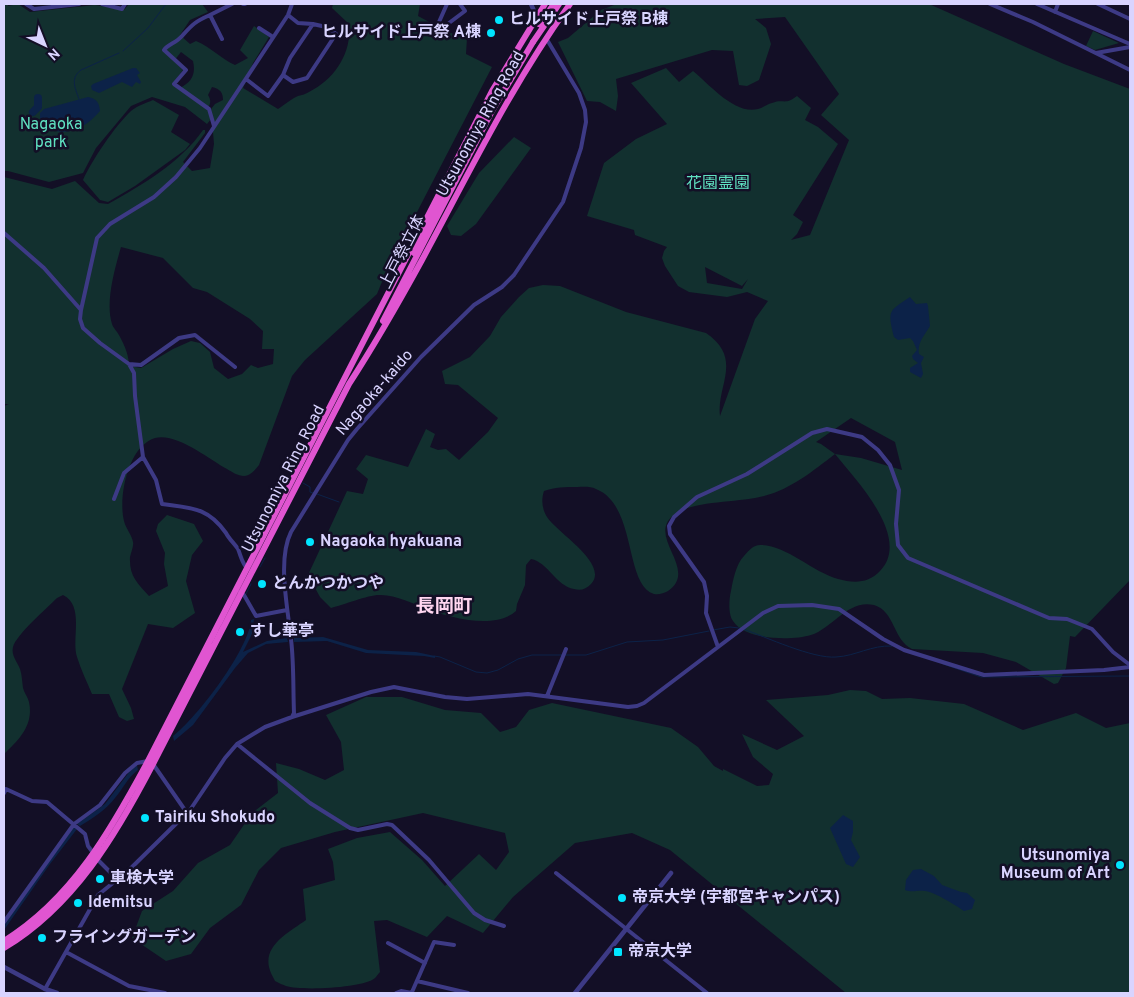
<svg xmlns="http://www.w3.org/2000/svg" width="1134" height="997" viewBox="0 0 1134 997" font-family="Overpass,'Noto Sans JP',sans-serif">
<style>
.green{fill:#12302f;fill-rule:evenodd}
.water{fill:#0c2248}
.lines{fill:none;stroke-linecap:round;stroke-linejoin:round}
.stream{stroke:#0c2248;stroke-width:1}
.river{stroke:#0c2248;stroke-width:8}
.minor{stroke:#3d3a85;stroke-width:4}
.tertiary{stroke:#3d3a85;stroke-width:4.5}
.trunk{stroke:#e055d1;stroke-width:6}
.trunk-bridge{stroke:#e055d1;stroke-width:6}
.poi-dot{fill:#00e5ff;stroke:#130f26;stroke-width:2}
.labels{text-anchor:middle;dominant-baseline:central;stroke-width:5;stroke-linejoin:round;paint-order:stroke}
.poi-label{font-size:16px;font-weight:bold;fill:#d9d4ff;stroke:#130f26;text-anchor:start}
.street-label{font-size:16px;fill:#d9d4ff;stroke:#130f26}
.park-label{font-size:16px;fill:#5fe0c0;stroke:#130f26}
.quarter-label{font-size:19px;font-weight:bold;fill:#ffd6f0;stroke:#130f26}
</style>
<rect width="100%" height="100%" fill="#130f26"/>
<path class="green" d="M4,4H8V6L18,4L30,12L95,5L124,10L129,4H202L208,12L190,20L180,35L190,44L196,41C211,47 221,59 235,65L248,58L240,50L254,26L269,37L253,63L243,88L278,109C284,105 291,99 298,96C302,95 306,94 309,92C335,79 352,53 349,24L332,8L333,4H420L418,16L448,32L467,38L466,54L492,67L386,272L377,294L305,360L292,376L259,465C255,470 251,475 244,476C238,476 232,472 227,469C209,459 176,432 155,438C128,446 118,497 124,521C126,529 132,535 133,542C134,546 131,552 130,557C129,576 137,583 149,596L168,586L164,564L165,553L156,531L158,524L167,515L194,524L203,541L192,555L186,581L195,613L173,628L148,624L122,689L131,708L134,719L127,721L119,717L109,694H92C87,682 81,670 77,657C71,639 85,606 63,595L57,598C47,608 16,635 13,647C11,656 17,661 20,669C22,675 22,681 23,688C24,693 28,697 29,702C34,725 19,740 4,754V406L9,404H4V177L52,189L75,181L99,203L108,204C142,185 180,163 203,130H205V133L183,162L192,171L210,168L214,144L211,109L215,104L223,100C223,92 220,89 212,87L208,95C211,100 211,103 208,108L211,119L207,124L185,107L152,97L131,106L96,148L83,173L49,182L8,171H4ZM181,52L193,61C196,74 192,82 180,88L172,85L183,70L174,61ZM121,247L163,258L193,288L207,292L250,319L263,331L262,349H274L273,364L258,368L251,365L242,374L228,379L214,368L210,352L200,343L191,341L173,349L141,368L129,366C129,356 125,346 120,337C118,332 113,328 112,324C105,302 115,268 121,247Z
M617,4H929L1064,64L1130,89V580L1075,637L1070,636L1066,668L1058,683L1054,684L1016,662L983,653L912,649C893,640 895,611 874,605C848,599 833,628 811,635C791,641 745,640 733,621C728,614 729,599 731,591C733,580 736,564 744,556C749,550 754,544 762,545C787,546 813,572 838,579C853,583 868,584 880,571C912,538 856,480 835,454C813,471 791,489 764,496C739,503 695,500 675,514C644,536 700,569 668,591C664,593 659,595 654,594C624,585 637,505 596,489C590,486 583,487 577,487C565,487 555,487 544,491C541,500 542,509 547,517C556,532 610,564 591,584C586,589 581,591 574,589C556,586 548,562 531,559L526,565L525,585L517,604L516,611C495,630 451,618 427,609C414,604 394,594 379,595C368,595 343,605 331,608L320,597L308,575L347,491L363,494L368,479L356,469L366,455L408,467L426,429L435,434L430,447L438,450L446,449L459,460L488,432L498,418L458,385L445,384L442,371L470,357L490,336L501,317L519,297L529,288L543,285L560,286L626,312L706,333C744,359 716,386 720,416L755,319L768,301L747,292L727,297L689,292L678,286L665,266L662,258L664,251L667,247L635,235L634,230L587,216L604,163L636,139L667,124L631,83L666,68L679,82L693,71C710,85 735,115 758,109C763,108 767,104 772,103C784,98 784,106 797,96L811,108L805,120L818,127L838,144L793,215L803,222L797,234L791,240L810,235L849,140L821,115L839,94L785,17L755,19L766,28L771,44L759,80L747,86L739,85L733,51L712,50L616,79L618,96L616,111L600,102L587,101L558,42L568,38L601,10ZM705,267L742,286L748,279L742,289L707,283ZM851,418L895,442L902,470L861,458L835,454L821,444L816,442Z
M1093,31L1119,43L1095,50L1086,46Z
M153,100L179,115L171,132L190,144L185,150L135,186L108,202L100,200L83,180C92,160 115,126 131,111C137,106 146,103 153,100Z
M514,137L531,148L476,224L461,236L451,235L447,226L479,173Z
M850,690L866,691L882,699L910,698L964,704L1023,730L1076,713L1106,728L1130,723V993H846L670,850L632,833L575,843L513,897L483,933L447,916L427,937L387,920L374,921L380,972C378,974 377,976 375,978C364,988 301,991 286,986C283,985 279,983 275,981C273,977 270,972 269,967C264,944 291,931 306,920L303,889L335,880L333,862L328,849L357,838L390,832L422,860L445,886L479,854L496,870L509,852L505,833L423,813L335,832L281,848L259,870L241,905L210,928L191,954L166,961L132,938L142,911L173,891L198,863L230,845L252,813L278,793L276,763L299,769L325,780L344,770L341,742L326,715L366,697H402L445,710L481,713L500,732L516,727L529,710L552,703L671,728L698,747L714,766L723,771V769L757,786L769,785L773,774L753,757L742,734L777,750L804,736L766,700L828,695Z"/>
<path class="water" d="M133,68H136L140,73L137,75L141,82L140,84L136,82L132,87L122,82L99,93L92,90L91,86L93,84Z
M88,97C97,99 99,102 100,111C83,131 62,139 40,124V113L44,109Z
M910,297L916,304L927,303L928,306L930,326C924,336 917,343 919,354L924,357L921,363L923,374L921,378L910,372V368L918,363L913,359L912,356L917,350L913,341L910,338L898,340L894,337C887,310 889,311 910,297Z
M254,619L252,634L243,652L267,641L287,638L288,642L266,644L248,653L235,668L193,725L174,741L173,736C197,718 249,649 251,620Z
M323,637L368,650L416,652L435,656V658L424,656L366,653L327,641L294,642V638Z
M137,765L138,770C127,778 123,789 115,798C106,810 93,818 80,826L77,824L105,804L130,771Z
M843,815L853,821V832L851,840L860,857L853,867L846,864L830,828Z
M74,827L77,829L50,864L4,930V924Z
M921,869L934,876L942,885L961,892L967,893L975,900L972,909L964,911C957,906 933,891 925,891C917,890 913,893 905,890L906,880L913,870Z"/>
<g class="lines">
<path class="stream" d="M123,51L148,28L166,4
M79,99C75,88 70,78 81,70L119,53
M303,483L310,487V492L313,493
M317,494L339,502
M260,567L265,558
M246,594L251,584
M743,629C766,637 813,659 836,657C856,656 871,645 892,646
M713,630L730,627L739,628
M434,656L440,657L476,672L487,673L498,670L518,659L532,655H586L627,642L663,640L709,631
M943,664L981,677L1130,676"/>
<path class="river" d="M33,112L38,107V98"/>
<path class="minor" d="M26,4L34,9L79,4
M102,4L122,9L125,4
M243,4H245
M990,4L1033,22L1130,70
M1037,4L1130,44
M1098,4L1130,19
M1055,12L1058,4
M210,15L232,4
M439,22L447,4
M448,26L449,23L465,11L460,4
M259,28L273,37
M1096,53L1130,47
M283,75L290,58L313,24
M246,79L268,96L283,75L293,82L307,78L336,34L326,27L313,24L298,23L288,15
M214,126L209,109L174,84L186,70L164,50C168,44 176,43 181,37C192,25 194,22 210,15L222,39
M4,233L44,268L81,310
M129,364L141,365L179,338L195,335L235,367
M114,499L124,473L143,457
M248,569C242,564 241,556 238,549C234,543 229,539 226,533C208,507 191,508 162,504L156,480L143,457L135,396L134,373L129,364L100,343L83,328L80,319L81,310L97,238L110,224L154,197L176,177L200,148L288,15L292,4
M240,592L244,595L256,616L287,610
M718,647L706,613L707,596L704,582L670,534L669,526L674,517L697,497L747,474L812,433L827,429L862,437L878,450L890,465L899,490L896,524L898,545L908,558L1049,618L1067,619L1092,629L1113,652L1130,665
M547,696L566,649
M292,717L371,692L394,687L445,697L467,699L528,694L628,707L637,706L644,703L763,613L778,606L812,605L839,609L883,639L904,650L984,675L1104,670L1130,667
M237,744L310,803L350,828L358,830L387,824L392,825L429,860L474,913L485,920L504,926
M153,764L187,813
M4,793L6,789L32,801L47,802L85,834L88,846L94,854
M97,859L118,880
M129,870L157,881
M556,873L707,993
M4,922L74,824L100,805L125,773L137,763L148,761
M388,943L425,963
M66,952L129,986L165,993
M417,981L468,993
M45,989L98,895L129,870L190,810L225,758L237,744L265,727L292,717L294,713C293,689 294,664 291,639C288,609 277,560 291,532L348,440L357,429L421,357L474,305L502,287L514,275L563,202L581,148L586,122L585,110L579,93L546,38
M412,992L434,942L454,945
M396,993L401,991L412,993"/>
<path class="tertiary" d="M531,4L537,18
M4,967L45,989L57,993
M575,993L671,873"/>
<path class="trunk" d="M414,253L483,120
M383,321L492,111L533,42
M4,941C72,899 111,830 148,761L492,91L545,4
M4,948C74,906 116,835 153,764L349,384C375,344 399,302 422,260C469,173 512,84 570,4"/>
<path class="trunk-bridge" d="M539,24L554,4
M533,42L559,4"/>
</g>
<g class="poi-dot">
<circle cx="499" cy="20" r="5"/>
<circle cx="491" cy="33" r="5"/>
<circle cx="310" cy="542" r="5"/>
<circle cx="262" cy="584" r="5"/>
<circle cx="240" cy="632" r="5"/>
<circle cx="145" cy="818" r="5"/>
<circle cx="1120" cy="865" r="5"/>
<circle cx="100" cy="879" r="5"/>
<circle cx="622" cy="898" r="5"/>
<circle cx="78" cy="903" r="5"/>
<circle cx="42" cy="938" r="5"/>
<rect x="613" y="947" width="10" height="10" rx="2.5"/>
</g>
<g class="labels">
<g class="poi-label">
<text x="509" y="20">ヒルサイド上戸祭 B棟</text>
<text x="481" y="33" text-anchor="end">ヒルサイド上戸祭 A棟</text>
<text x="320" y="542">Nagaoka hyakuana</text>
<text x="272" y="584">とんかつかつや</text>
<text x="250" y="632">すし華亭</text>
<text x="155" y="818">Tairiku Shokudo</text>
<text x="1110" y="856" text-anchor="end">Utsunomiya<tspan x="1110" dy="18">Museum of Art</tspan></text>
<text x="110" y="879">車検大学</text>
<text x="632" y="898">帝京大学 (宇都宮キャンパス)</text>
<text x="88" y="903">Idemitsu</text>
<text x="52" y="938">フライングガーデン</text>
<text x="628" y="952">帝京大学</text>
</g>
<g class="street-label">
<text transform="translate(481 124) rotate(-61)">Utsunomiya Ring Road</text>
<text transform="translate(403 252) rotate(-63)">上戸祭立体</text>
<text transform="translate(375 393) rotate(-49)">Nagaoka-kaido</text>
<text transform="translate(284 479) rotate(-63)">Utsunomiya Ring Road</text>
</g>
<g class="park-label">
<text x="51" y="125">Nagaoka<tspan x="51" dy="18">park</tspan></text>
<text x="718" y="184">花園霊園</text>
</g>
<g class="quarter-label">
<text x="444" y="607">長岡町</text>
</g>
</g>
<rect width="1134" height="997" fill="none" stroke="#d9d4ff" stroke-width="10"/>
<g transform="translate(45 45) rotate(137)" stroke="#130f26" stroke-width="4" paint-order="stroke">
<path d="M0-4L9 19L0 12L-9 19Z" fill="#d9d4ff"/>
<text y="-8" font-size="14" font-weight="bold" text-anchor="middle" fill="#d9d4ff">N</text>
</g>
</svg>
